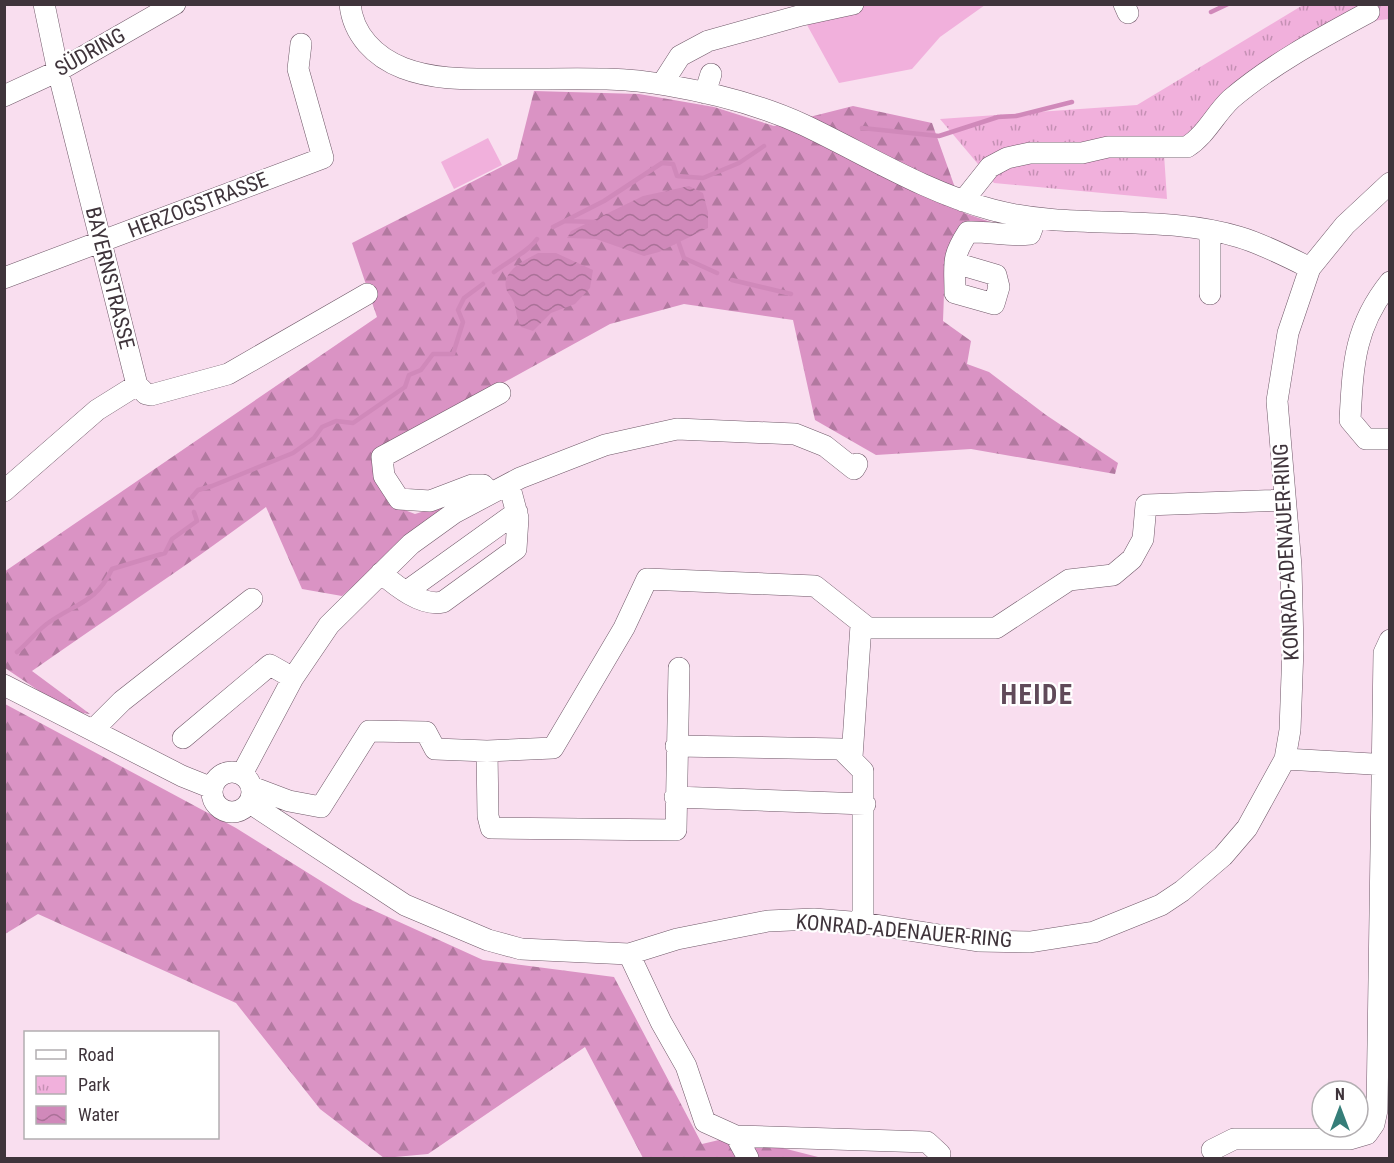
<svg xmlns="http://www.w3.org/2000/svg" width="1394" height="1163" viewBox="0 0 1394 1163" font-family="'Roboto Condensed',sans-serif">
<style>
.green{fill:#f1b0dc}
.forest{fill:url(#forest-firs)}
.park{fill:url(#park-tufts)}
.water{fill:url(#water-waves)}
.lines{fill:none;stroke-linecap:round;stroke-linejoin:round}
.stream{stroke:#d089ba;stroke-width:4.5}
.minor-casing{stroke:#6f5868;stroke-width:22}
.minor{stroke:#fff;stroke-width:21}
.labels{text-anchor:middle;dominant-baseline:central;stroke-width:4.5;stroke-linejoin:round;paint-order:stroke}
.street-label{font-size:21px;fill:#3f343b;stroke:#fff}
.district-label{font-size:27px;font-weight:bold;letter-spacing:1.5px;fill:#604a59;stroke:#fff}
</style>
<defs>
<pattern id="forest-firs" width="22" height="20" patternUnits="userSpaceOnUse" patternTransform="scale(1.5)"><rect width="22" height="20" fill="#da93c4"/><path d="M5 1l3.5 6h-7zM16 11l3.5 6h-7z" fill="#b279a0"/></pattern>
<pattern id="park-tufts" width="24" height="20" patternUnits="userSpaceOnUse" patternTransform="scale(1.5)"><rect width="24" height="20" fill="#f1b0dc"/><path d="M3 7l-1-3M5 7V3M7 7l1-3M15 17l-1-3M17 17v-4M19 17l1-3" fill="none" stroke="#c590b4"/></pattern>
<pattern id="water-waves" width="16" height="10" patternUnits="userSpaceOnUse" patternTransform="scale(1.5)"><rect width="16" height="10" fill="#d089ba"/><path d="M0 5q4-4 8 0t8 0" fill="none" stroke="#aa7198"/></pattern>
</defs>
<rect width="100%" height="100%" fill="#f9deef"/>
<path class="green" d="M796,5H985L940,37L912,69L839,83Z
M488,138L502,165L454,189L441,162Z"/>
<path class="forest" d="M534,91L639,94L714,107L774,126L853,106L932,123L964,213L1020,232L967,228L945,267L943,321L971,341L967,364L989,372L1046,415L1118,463L1115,474L971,449L876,455L815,420L793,320L684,304L610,324L385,448L373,474L389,504L415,514L450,503L342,596L302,589L266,507C190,564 110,616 32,671L90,714L69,711L5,668L4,572L377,317L352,243L517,159Z
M5,704L236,828L353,901L483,960L614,977L702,1144L736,1136L822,1158H643L585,1047L428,1154L384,1158L320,1109L236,1003L38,914L5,934Z"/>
<path class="park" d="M1303,5H1389V19L1354,23L1164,154L1167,199L994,183L940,119L1137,105Z"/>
<path class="water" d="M689,186L703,193L708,212V228L659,252L644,256L596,239L567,238L571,231L643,196Z
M538,253H556L593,270L590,288L575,304L551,313L533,331L521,327C516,318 517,312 514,303C513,299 509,295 507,291C499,272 525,260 538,253Z"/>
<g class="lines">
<path class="stream" d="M1211,12L1228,4
M862,128L939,136L998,117L1016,116L1072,102
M565,221L595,222
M553,227L604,201L662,163L673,164L677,176L703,178L739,163L764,146
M677,238L684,258L717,273
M494,272C508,261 528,252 537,239
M732,280L791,294
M192,497L198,490L212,486L293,453L314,438L322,427L336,421L353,423L405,387L409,375L421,370L433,354H453L463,322L458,310L464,298L483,284
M17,652C27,644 39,629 48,623C76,603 96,603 112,569L165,553L172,539L197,521L194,512"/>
<defs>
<path id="minor" d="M350,4C353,35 375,57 403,68C434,80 468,79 500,79C555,80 611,75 666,85C713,93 761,105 804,125C867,155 925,192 993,210C1073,231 1159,213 1239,237C1263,244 1288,257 1310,268
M1124,4L1128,13
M662,84L680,56L708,41L802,15L853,4
M705,93L711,74
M4,96L58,71L175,4
M963,201L990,167L1007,158L1030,153H1082L1108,147H1187C1206,135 1215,114 1231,99C1272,64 1321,38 1369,12
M1210,231V294
M955,263L996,275L999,287L994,304L955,293C955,263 951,258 968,232C989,231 1009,237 1030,234L1036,218
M4,278L323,158L298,69L301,44
M1390,282C1354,327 1353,365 1350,420L1366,439H1390
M137,385L146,394L151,395L228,374L367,294
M4,491L97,410L137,385L58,71L44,4
M491,493L483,485H472L430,501L399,499L384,476L382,457L500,393
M381,573C396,586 422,607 443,602L516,549L518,518L509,484
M407,591L517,512
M4,685L182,776L212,788
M93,730L122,701L252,599
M183,738L270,665L293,678
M676,746L841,749L863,771V923
M487,751L488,816L491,828L676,830L679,668
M852,757L861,625
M1285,759L1390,765
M212 792a20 20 0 1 1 40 0a20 20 0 1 1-40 0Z
M242,774L293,678L329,625L411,544L454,513L520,478L605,445L677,429L795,434L825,446L854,469L857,464
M252,787L289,801L321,807L369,731L426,732L435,749L487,751L553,748L624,628L647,579L815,586L868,628H996L1069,580L1113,575L1132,559L1143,539L1146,505L1284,500
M675,797L865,804
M250,803L405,905L488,940L521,949L629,954L677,939L768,921L814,919L863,923L978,941L1030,942L1094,932L1161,905L1182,891L1223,856L1247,828L1285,759L1290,730L1293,648L1291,566L1277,401L1288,333L1310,268L1345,225L1390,183
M629,954L661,1022L686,1066L705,1122L736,1136L927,1142L940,1154
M736,1136L748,1158
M1212,1150L1234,1139H1350L1367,1134L1374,1124L1377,1110L1384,653L1390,640"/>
</defs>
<use href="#minor" class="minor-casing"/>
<use href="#minor" class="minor"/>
</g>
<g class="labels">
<g class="street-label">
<text transform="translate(90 52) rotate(-29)">SÜDRING</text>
<text transform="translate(198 205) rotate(-21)">HERZOGSTRASSE</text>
<text transform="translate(110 278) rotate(76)">BAYERNSTRASSE</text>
<text transform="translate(1286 552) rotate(-93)">KONRAD-ADENAUER-RING</text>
<text transform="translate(904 931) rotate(5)">KONRAD-ADENAUER-RING</text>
</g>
<g class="district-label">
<text x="1037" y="695">HEIDE</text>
</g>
</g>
<rect width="1394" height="1163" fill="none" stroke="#3f343b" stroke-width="12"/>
<rect x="24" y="1031" width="195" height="108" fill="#ffffff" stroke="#b2aeb1" stroke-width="1.5"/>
<rect x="36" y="1050" width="30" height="9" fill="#ffffff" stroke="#b2aeb1" stroke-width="1.5"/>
<text x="78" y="1061" font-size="18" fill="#3f343b">Road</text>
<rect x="36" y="1076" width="30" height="18" fill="url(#park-tufts)" stroke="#b2aeb1" stroke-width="1.5"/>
<text x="78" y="1091" font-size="18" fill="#3f343b">Park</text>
<rect x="36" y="1106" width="30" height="18" fill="url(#water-waves)" stroke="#b2aeb1" stroke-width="1.5"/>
<text x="78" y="1121" font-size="18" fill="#3f343b">Water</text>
<g transform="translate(1340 1109)"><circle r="28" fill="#ffffff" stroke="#b2aeb1" stroke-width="1.5"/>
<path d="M0-4.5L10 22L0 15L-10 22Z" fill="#367e79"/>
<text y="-9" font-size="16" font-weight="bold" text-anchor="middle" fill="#3f343b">N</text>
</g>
</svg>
